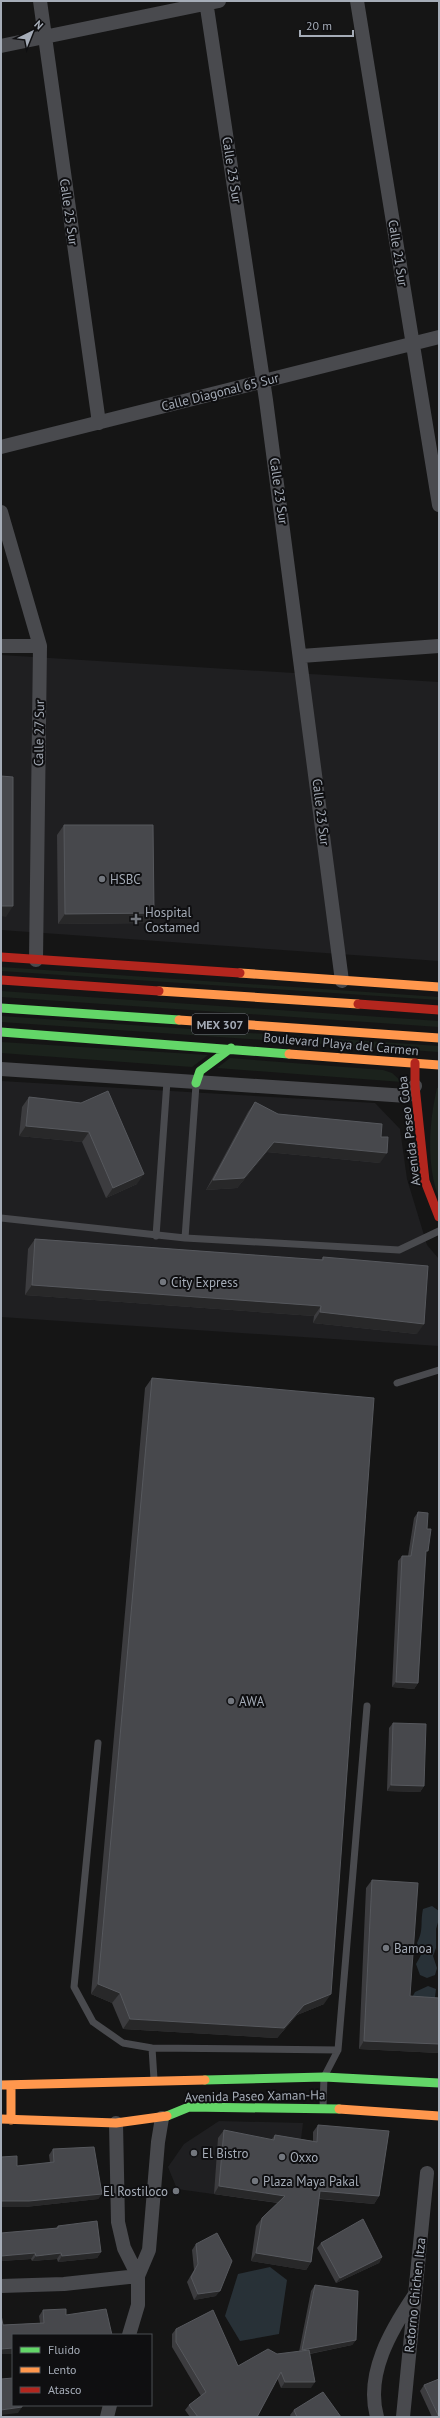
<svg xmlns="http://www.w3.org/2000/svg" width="440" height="2418" viewBox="0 0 440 2418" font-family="'PT Sans',sans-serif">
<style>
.built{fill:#1f1f21}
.green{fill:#1b221c}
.water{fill:#283137}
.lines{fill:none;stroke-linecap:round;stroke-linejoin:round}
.lane{stroke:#494a4e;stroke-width:7}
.street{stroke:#494a4e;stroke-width:14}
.fast{stroke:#63d668;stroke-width:9}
.slow{stroke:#ff974d;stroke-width:9}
.jam{stroke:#b3261e;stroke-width:9}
.wall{fill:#3c3c3f}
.shaded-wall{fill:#282829}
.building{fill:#47484c;stroke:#56585d}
.poi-dot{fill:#73777e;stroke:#0f0f11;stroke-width:1.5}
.labels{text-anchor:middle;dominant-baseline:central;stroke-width:4;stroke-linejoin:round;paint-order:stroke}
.shield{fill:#0f0f11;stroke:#787d85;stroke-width:1}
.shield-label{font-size:12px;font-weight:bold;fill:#a5acb7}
.street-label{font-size:13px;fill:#a5acb7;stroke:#0f0f11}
.poi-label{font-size:13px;fill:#a5acb7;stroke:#0f0f11;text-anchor:start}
</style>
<rect width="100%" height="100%" fill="#151515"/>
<path class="built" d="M1,655L439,682V961L1,930Z
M1,1081L375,1103L400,1129L407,1179L427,1245L439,1259V1346L1,1317Z
M219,2121L303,2123L293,2205L177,2189L168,2167L184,2144Z"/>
<path class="green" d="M1,967L439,997V1000L1,971Z
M1,991L439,1021V1027L1,997Z
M1,1016L439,1046V1052L1,1022Z
M1,1042L208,1055L192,1067L1,1053Z
M230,1058L383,1070L392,1073L402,1082L217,1068Z
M437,1088H439V1199C426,1164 429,1123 437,1088Z"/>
<path class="water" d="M432,1906L439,1911V1919L436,1929V1948L433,1956L437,1968L435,1975L427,1978L420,1975L416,1964L421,1955L417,1943C424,1929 420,1924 423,1909Z
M428,1986L436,1989L434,2005H408L415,1992Z
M270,2267L287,2280L279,2334L240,2341L225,2316L238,2274Z"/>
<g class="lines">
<path class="lane" d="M1,1218L185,1238L399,1250L439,1231
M156,1236L167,1081
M185,1238L196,1085
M397,1383L439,1370
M98,1743L74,1987L93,2022L123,2043L152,2048L338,2050
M152,2048L154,2079
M323,2107L324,2077L338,2050L367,1706"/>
<path class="street" d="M40,1L99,423
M206,1L266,400L342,981
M357,1L439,505
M1,46L219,1
M1,447L439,337
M1,512L40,646L36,960
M1,646H40
M301,656L439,646
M1,1069L407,1096L415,1086
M116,2123L118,2222L124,2248L138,2276
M1,2286L64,2284L138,2276
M129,2335L138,2305V2276L149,2250L158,2142L162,2118
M107,2417L110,2405
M377,2417C365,2374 391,2330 414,2296
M403,2417L427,2173"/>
<path class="fast" d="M1,1008L179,1020
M1,1032L289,1054
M196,1083L200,1071L231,1048
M205,2080L324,2077L439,2083
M167,2116L189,2107L339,2109"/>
<path class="slow" d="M240,973L439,987
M159,991L358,1004
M179,1020L439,1038
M289,1054L439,1065
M1,2085L205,2080
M11,2085V2120
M339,2109L439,2116
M1,2119L116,2123L167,2116"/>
<path class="jam" d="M1,957L240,973
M1,980L159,991
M358,1004L439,1010
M415,1063V1086L425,1181L439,1217"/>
</g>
<path class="wall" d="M64,825L154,913L147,923L58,924L57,835Z
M29,1097L81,1103L137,1184L106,1198L82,1142L19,1136L22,1107Z
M255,1102L278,1114L380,1163L267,1152L237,1188L206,1190L248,1112Z
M35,1239L321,1260L323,1257L417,1334L313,1323L314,1316L25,1295L28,1249Z
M152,1378L324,2004L297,2015L277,2038L123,2029L112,2003L91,1994L145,1388Z
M418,1512L425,1554L418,1683L414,1689L392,1687L398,1561L402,1556H408L414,1518Z
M393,1723L424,1786L420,1792L387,1791L389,1728Z
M372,1880L410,1996L439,1998V2053L359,2049L366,1888Z
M318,2125L379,2196L374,2204L319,2199L311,2262L306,2270L251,2261L256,2226L262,2218L278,2203L214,2194L218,2138L224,2130L271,2140L275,2135L313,2141V2132Z
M53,2149L102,2194L98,2199L25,2207H1V2157L17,2166L50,2163L49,2155Z
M58,2226L101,2252L97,2258L58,2262L57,2259L32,2261L31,2259L1,2261L56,2228Z
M321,2243L382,2257L379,2263L336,2283L317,2248Z
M196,2244L216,2296L194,2300L187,2282L194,2270L192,2250Z
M315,2285L356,2340L352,2345L310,2354L311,2388H281L277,2378L257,2417H190L185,2410L189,2405L201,2396L172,2347V2334L176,2329L238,2366L277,2354L299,2352L311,2291Z
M43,2310L66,2315L112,2335L3,2325L40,2323L39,2316Z
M424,2385L439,2417H432L420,2391Z
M294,2410L341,2417H291L290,2415Z"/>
<path class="shaded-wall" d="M1,906H13L6,917L1,916Z
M154,913L147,923L58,924L65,914Z
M26,1126L89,1132L82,1142L19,1136Z
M274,1142L387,1153L380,1163L267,1152L237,1188L206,1190L213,1180Z
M144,1174L137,1184L106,1198L113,1188Z
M32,1285L321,1306L314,1316L25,1295Z
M320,1312L424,1324L417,1334L313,1323Z
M396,1682L418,1683L414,1689L392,1687Z
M391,1785L424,1786L420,1792L387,1791Z
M98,1984L120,1993L112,2003L91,1994Z
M331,1994L324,2004L297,2015L277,2038L123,2029L130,2019L304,2005Z
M364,2041L439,2044V2053L359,2049Z
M219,2186L285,2196L280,2203L214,2194Z
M320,2191L379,2196L374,2204L315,2198Z
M102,2194L98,2199L25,2207H1V2201Z
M101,2252L97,2258L58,2262L62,2256Z
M35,2253L31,2259L1,2261V2256Z
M61,2253L57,2259L32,2261L36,2256Z
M256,2253L311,2262L306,2270L251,2261Z
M382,2257L379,2263L336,2283L340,2278Z
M220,2291L216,2296L194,2300L198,2294Z
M356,2340L352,2345L298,2356L302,2350Z
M13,2348V2354H1V2349Z
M285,2382H315L311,2388H281Z
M22,2407L18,2413L1,2415V2410Z"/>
<path class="building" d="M1,776L13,777V906H1Z
M64,825H153L154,913L65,914Z
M108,1091L144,1174L113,1188L89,1132L26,1126L29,1097L81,1103Z
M255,1102L278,1114L382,1124L381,1137H388L387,1153L274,1142L244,1178L213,1180Z
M35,1239L323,1260V1257L428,1266L424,1324L320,1312L321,1306L32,1285Z
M152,1378L374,1398L331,1994L304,2005L284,2028L130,2019L120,1993L98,1984Z
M418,1512L428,1513L427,1529H431L428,1551H426L418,1683L396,1682L402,1556H411Z
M393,1723L426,1724L424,1786L391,1785Z
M372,1880L418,1883L410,1996L439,1998V2044L364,2041Z
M318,2125L389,2131L379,2196L320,2191L311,2262L256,2253L262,2218L285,2196L219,2186L224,2130L274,2140L275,2135L317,2142Z
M94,2147L102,2194L29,2201H1V2157L17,2156V2166L54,2162L53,2149Z
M363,2219L382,2257L340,2278L321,2243Z
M97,2221L101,2252L62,2256L61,2253L36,2256L35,2253L1,2256V2233L58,2228V2226Z
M217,2233L232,2261L220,2291L198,2294L191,2277L198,2264L196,2244Z
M315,2285L358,2291L356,2340L302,2350Z
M66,2309V2315L106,2309L112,2335H13V2348L1,2349V2315L3,2325L44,2323L43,2310Z
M213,2310L238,2366L268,2349L277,2354L309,2350L315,2382H285L281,2372L257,2417H198L189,2405L206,2392L176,2342V2329Z
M13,2378V2405H22V2407L1,2410V2379Z
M439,2379V2417L424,2385Z
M323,2392L341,2417H297L294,2410Z"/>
<g class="poi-dot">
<circle cx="102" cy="879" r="4"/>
<path d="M134 913h4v4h4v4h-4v4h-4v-4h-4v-4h4z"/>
<circle cx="163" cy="1282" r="4"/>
<circle cx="231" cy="1701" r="4"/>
<circle cx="386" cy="1948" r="4"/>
<circle cx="194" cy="2153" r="4"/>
<circle cx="282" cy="2157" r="4"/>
<circle cx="255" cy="2181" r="4"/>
<circle cx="176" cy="2191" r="4"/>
</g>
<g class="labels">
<rect class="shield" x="192" y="1014" width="56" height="20" rx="3"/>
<g class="shield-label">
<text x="220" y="1024">MEX 307</text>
</g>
<g class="street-label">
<text transform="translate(232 170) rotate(81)">Calle 23 Sur</text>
<text transform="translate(69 212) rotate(82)">Calle 25 Sur</text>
<text transform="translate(398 253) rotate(81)">Calle 21 Sur</text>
<text transform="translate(220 392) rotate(-14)">Calle Diagonal 65 Sur</text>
<text transform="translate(279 491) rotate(82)">Calle 23 Sur</text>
<text transform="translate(39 733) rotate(-89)">Calle 27 Sur</text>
<text transform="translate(321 812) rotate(83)">Calle 23 Sur</text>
<text transform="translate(341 1044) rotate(5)">Boulevard Playa del Carmen</text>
<text transform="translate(409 1131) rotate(-97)">Avenida Paseo Coba</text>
<text transform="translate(255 2096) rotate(-1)">Avenida Paseo Xaman-Ha</text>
<text transform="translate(415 2295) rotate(-84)">Retorno Chichen Itza</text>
</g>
<g class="poi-label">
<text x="110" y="879">HSBC</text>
<text x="145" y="912">Hospital<tspan x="145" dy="15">Costamed</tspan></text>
<text x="171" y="1282">City Express</text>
<text x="239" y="1701">AWA</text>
<text x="394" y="1948">Bamoa</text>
<text x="202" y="2153">El Bistro</text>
<text x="290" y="2157">Oxxo</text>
<text x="263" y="2181">Plaza Maya Pakal</text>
<text x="168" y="2191" text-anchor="end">El Rostiloco</text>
</g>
</g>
<rect width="440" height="2418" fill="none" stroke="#a5acb7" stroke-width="4"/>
<rect x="12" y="2334" width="140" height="72" fill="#0f0f11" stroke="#4b4e53"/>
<rect x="20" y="2347" width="20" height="6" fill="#63d668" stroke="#4b4e53"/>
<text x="48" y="2354" font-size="12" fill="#a5acb7">Fluido</text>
<rect x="20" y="2367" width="20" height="6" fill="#ff974d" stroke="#4b4e53"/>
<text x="48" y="2374" font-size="12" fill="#a5acb7">Lento</text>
<rect x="20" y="2387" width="20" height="6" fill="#b3261e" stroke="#4b4e53"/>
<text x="48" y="2394" font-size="12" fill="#a5acb7">Atasco</text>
<g transform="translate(32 32) rotate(43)" stroke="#0f0f11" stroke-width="3" paint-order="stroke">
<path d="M0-3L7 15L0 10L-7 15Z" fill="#a5acb7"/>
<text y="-6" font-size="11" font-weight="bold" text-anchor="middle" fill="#a5acb7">N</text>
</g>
<path d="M300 30v6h53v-6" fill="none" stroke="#a5acb7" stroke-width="2"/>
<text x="306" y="30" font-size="12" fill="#a5acb7" stroke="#0f0f11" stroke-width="3" paint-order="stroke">20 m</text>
</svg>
